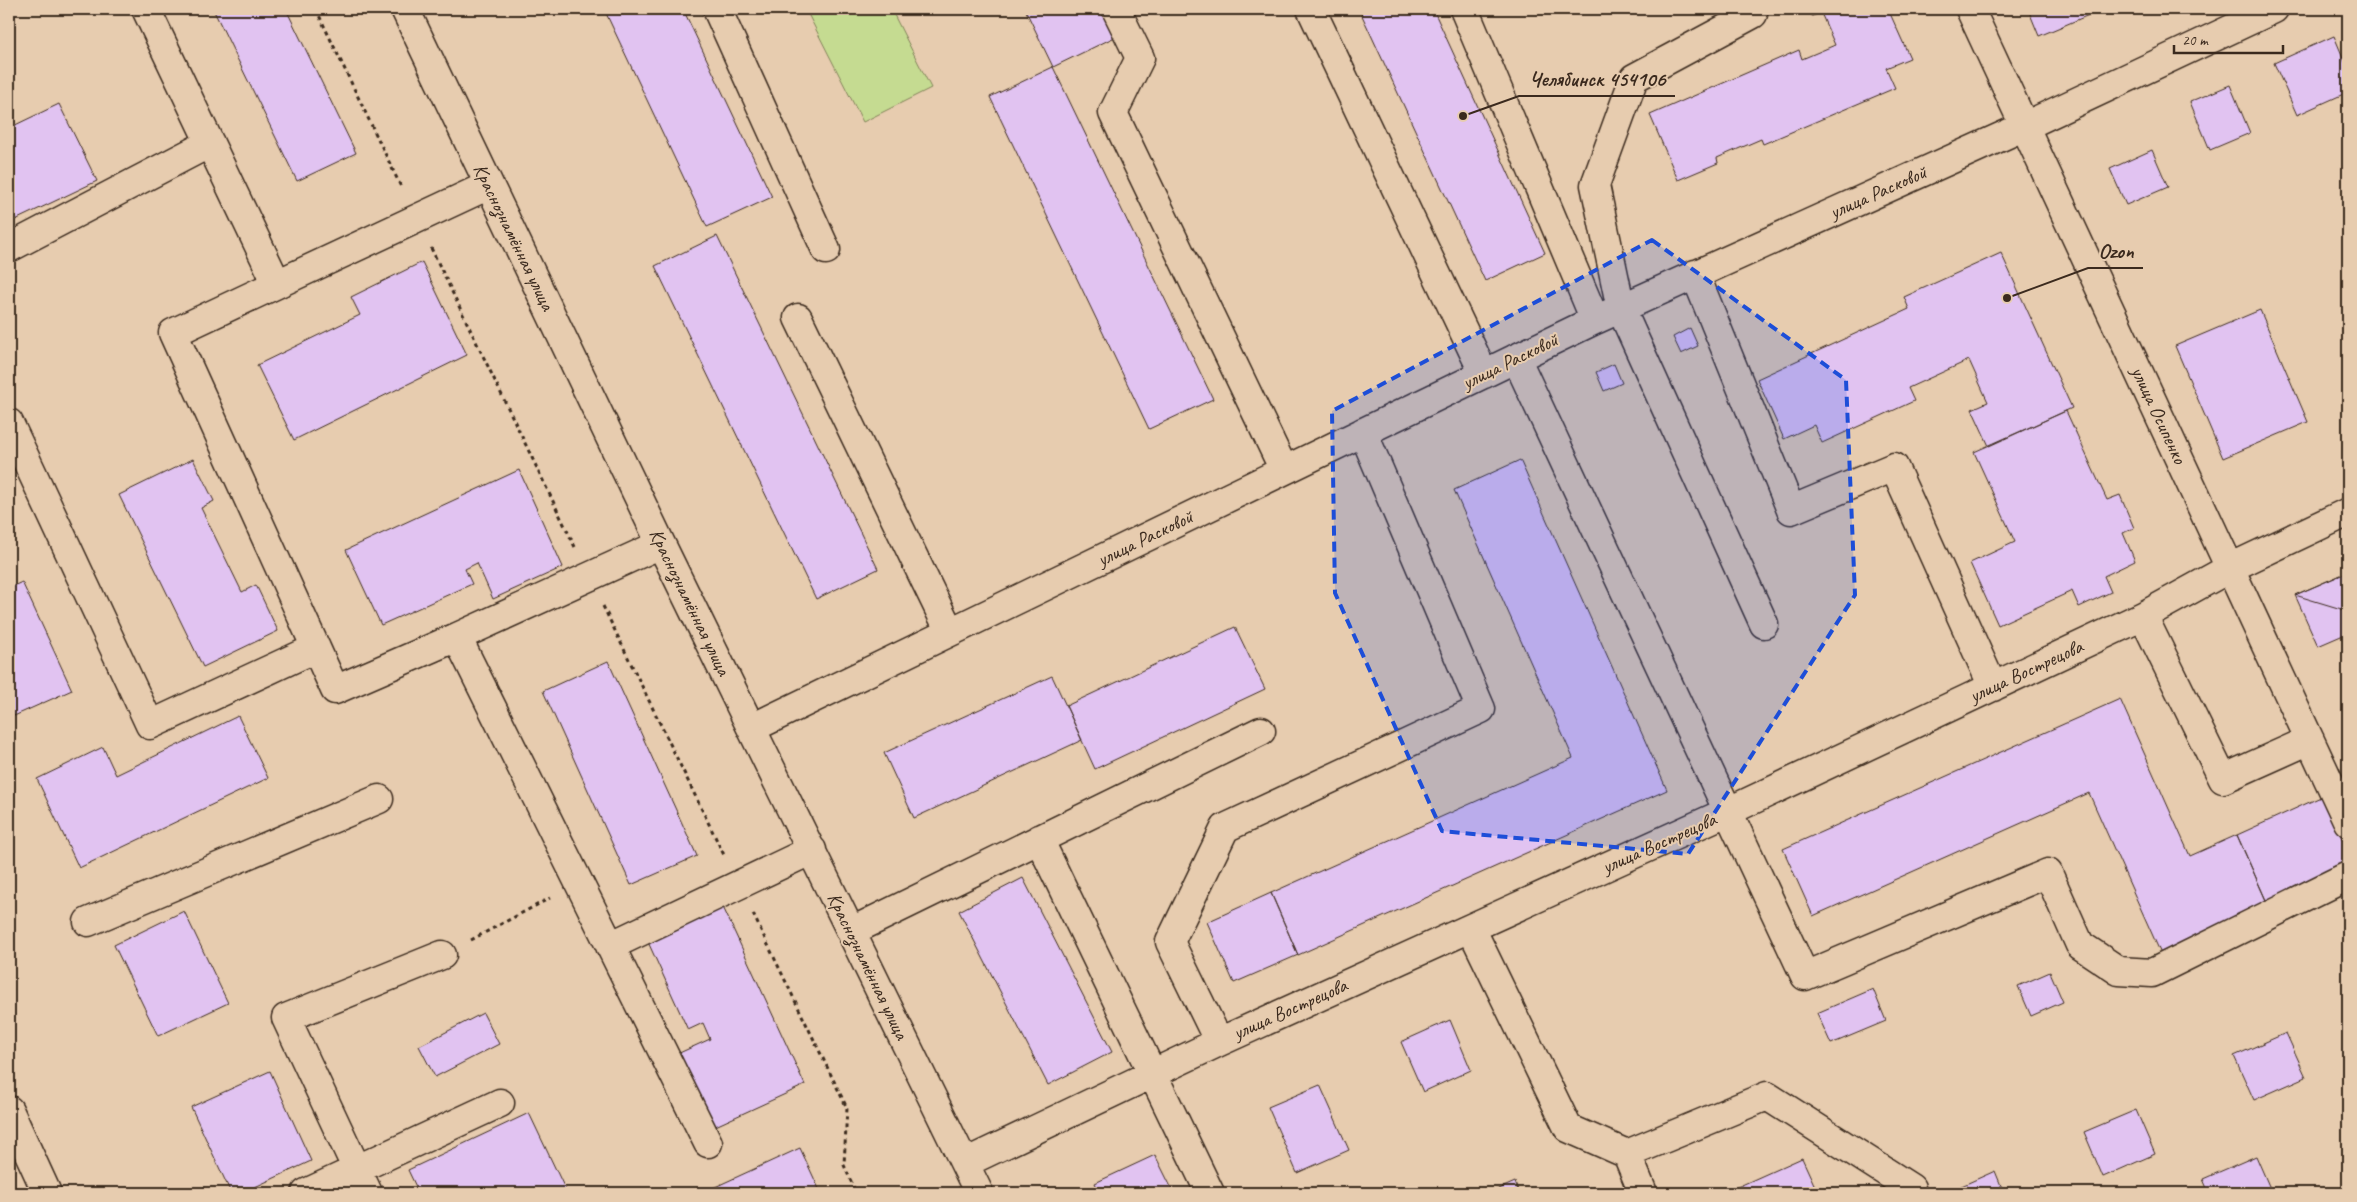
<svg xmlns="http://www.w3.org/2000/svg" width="2357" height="1202" viewBox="0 0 2357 1202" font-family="Caveat,sans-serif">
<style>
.green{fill:#c5db91;stroke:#808258}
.building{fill:#e1c3f1;stroke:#3b2a1e}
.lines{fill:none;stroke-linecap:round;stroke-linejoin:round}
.minor-casing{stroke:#3b2a1e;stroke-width:31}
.path{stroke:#3b2a1e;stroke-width:3;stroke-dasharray:4 4;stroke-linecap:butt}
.minor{stroke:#e7ccaf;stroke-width:28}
.marked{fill:#1d4ed8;fill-opacity:0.2;stroke:#1d4ed8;stroke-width:4;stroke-dasharray:10 6;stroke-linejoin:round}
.labels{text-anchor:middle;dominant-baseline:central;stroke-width:4;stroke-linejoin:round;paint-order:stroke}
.street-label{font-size:20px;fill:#3b2a1e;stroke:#e7ccaf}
.leader{fill:none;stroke:#3b2a1e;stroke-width:2}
.callout-dot{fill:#3b2a1e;stroke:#e7ccaf;stroke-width:2}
.callout-label{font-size:21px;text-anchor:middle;font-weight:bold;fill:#3b2a1e;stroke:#e7ccaf;stroke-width:4;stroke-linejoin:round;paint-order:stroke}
</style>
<rect width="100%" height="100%" fill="#e7ccaf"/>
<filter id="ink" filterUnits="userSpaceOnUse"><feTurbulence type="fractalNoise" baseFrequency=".02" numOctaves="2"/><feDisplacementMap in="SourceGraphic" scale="10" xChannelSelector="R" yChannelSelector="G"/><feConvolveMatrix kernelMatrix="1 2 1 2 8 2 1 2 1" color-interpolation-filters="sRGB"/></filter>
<g filter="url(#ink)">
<path class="green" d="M809,9H891L931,88L863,122L806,10Z"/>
<path class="building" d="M213,9H286L356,153L297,181Z
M604,9H683L772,197L707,227Z
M1025,9H1104L1117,36L1053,67Z
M1359,9H1433L1545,253L1485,281Z
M1809,9H1888L1910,58L1886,68L1895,88L1763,144L1761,139L1717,158L1718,163L1678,180L1650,115L1799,50L1802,59L1835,45L1821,13L1812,16Z
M2028,9H2103L2039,36Z
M2334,36L2348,69V92L2297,115L2274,63Z
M1053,67L1213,399L1149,429L990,97Z
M2230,85L2250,133L2210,150L2190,102Z
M59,104L97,181L9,223V128Z
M2152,150L2168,187L2126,205L2110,169Z
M717,236L878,569L816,599L655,266Z
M2001,253L2072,408L1989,446L1972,409L1988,402L1969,360L1908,388L1914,401L1822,443L1814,425L1784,439L1757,379L1909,309L1904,297Z
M422,262L467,355L294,440L257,365L360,315L351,297Z
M2260,310L2308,422L2223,458L2175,346Z
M1690,328L1698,346L1681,354L1673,337Z
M1614,364L1622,383L1604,391L1596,372Z
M2066,411L2107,500L2120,495L2134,528L2123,533L2135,561L2104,576L2111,592L2079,607L2072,591L1998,625L1970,563L2015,542L1974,452Z
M193,459L214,501L201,508L242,592L256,585L278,631L203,667L119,495Z
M1520,460L1667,790L1298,955L1271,893L1573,758L1454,490Z
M519,470L563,567L493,599L477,563L465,569L472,584L381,625L346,550Z
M2348,572V633L2318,646L2295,595Z
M2348,572V611L2295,595Z
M22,582L72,690L14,716L9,705V588Z
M1235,627L1265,689L1095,769L1066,706Z
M608,661L697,856L631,885L543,691Z
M1052,676L1082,740L914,818L884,753Z
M2120,699L2190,856L2237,835L2269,907L2161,954L2089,793L1813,916L1783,849Z
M238,716L268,778L79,868L37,779L103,747L116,775Z
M2323,796L2348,852V871L2269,907L2237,835Z
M1023,878L1112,1052L1048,1085L959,911Z
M1271,893L1298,955L1234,983L1207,922Z
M723,907L805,1085L709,1129L675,1055L710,1039L703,1023L688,1030L648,942Z
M184,911L228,1003L158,1036L114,945Z
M2050,972L2063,1002L2031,1016L2018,986Z
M1873,989L1886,1021L1831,1044L1817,1013Z
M483,1013L499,1044L435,1077L419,1046Z
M1450,1020L1471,1070L1423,1092L1401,1042Z
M2286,1033L2306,1077L2254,1100L2234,1056Z
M270,1071L311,1161L242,1193H231L191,1107Z
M1320,1085L1349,1150L1297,1173L1268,1107Z
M2136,1110L2155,1154L2103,1177L2084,1132Z
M529,1113L567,1193H419L408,1170Z
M800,1148L819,1189L810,1193H702Z
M1155,1155L1174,1193H1100L1095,1183Z
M2256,1156L2272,1193H2209L2203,1179Z
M1802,1158L1818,1193H1724Z
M1995,1171L2004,1193H1959L1957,1188Z
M1515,1182L1519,1193H1490Z"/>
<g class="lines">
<defs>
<path id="minor" d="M146,9L277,284L173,333L335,690L457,637L708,1143
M405,9L661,544L979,1193
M717,9L826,250
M1116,9L1140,58L1113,113L1284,470
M1311,9L1484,374
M1464,9L1595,320
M1751,9L1753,14L1634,78L1595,185L1621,309L1764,624
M1970,9L2348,822
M9,248L210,143
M1695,274L1791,510L1894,467L1993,687
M277,284L489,185
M798,318L950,632
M1516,358L1805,976L2048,873L2080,945L2119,971L2152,973L2348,876
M9,423L150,725L316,648
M2143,616L2223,779L2310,740
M457,637L661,544
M752,728L1595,320L2025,126L2274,9
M1039,839L1210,1193
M88,922L379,799
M1471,928L1568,1128L1627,1154L1643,1193
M852,931L1261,731
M610,946L812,850
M1219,1042L1170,942L1225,828L1481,709L1363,432
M9,1110L47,1193
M1627,1154L1767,1096L1911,1188
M965,1163L1219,1042L1729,811L2143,616L2230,568L2348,512
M306,1193L500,1103
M368,1193L286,1018L442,955"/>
</defs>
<use href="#minor" class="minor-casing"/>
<path class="path" d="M316,9L402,189
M431,248L575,547
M603,606L724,855
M753,914L847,1108L844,1165L856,1193
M471,940L550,898"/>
<use href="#minor" class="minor"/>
</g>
</g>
<path class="marked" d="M1652,240L1846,380L1855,595L1688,854L1442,831L1335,593L1332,411Z"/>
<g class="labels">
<g class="street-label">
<text transform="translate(1878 192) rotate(-24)">улица Расковой</text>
<text transform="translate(514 237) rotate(64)">Краснознамённая улица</text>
<text transform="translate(1510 361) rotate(-26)">улица Расковой</text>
<text transform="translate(2159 415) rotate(65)">улица Осипенко</text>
<text transform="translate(1145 538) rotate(-26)">улица Расковой</text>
<text transform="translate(690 602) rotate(64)">Краснознамённая улица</text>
<text transform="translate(2026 671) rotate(-25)">улица Вострецова</text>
<text transform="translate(1659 843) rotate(-24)">улица Вострецова</text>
<text transform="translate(868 966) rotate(64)">Краснознамённая улица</text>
<text transform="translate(1290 1009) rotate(-24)">улица Вострецова</text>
</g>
</g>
<path class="leader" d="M1463 116L1519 96H1675M2007 298L2088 268H2143"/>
<g class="callout-dot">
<circle cx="1463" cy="116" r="5"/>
<circle cx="2007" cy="298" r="5"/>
</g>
<g class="callout-label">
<text x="1597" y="86">Челябинск 454106</text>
<text x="2116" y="258">Ozon</text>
</g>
<rect width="2357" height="1202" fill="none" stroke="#e7ccaf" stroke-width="30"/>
<rect x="15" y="15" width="2327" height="1172" fill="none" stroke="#3b2a1e" stroke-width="2" filter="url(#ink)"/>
<path d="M2174 45v8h109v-8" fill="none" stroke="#3b2a1e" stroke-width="2.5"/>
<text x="2182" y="45" font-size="15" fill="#3b2a1e" stroke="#e7ccaf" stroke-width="4" paint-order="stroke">20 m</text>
</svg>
